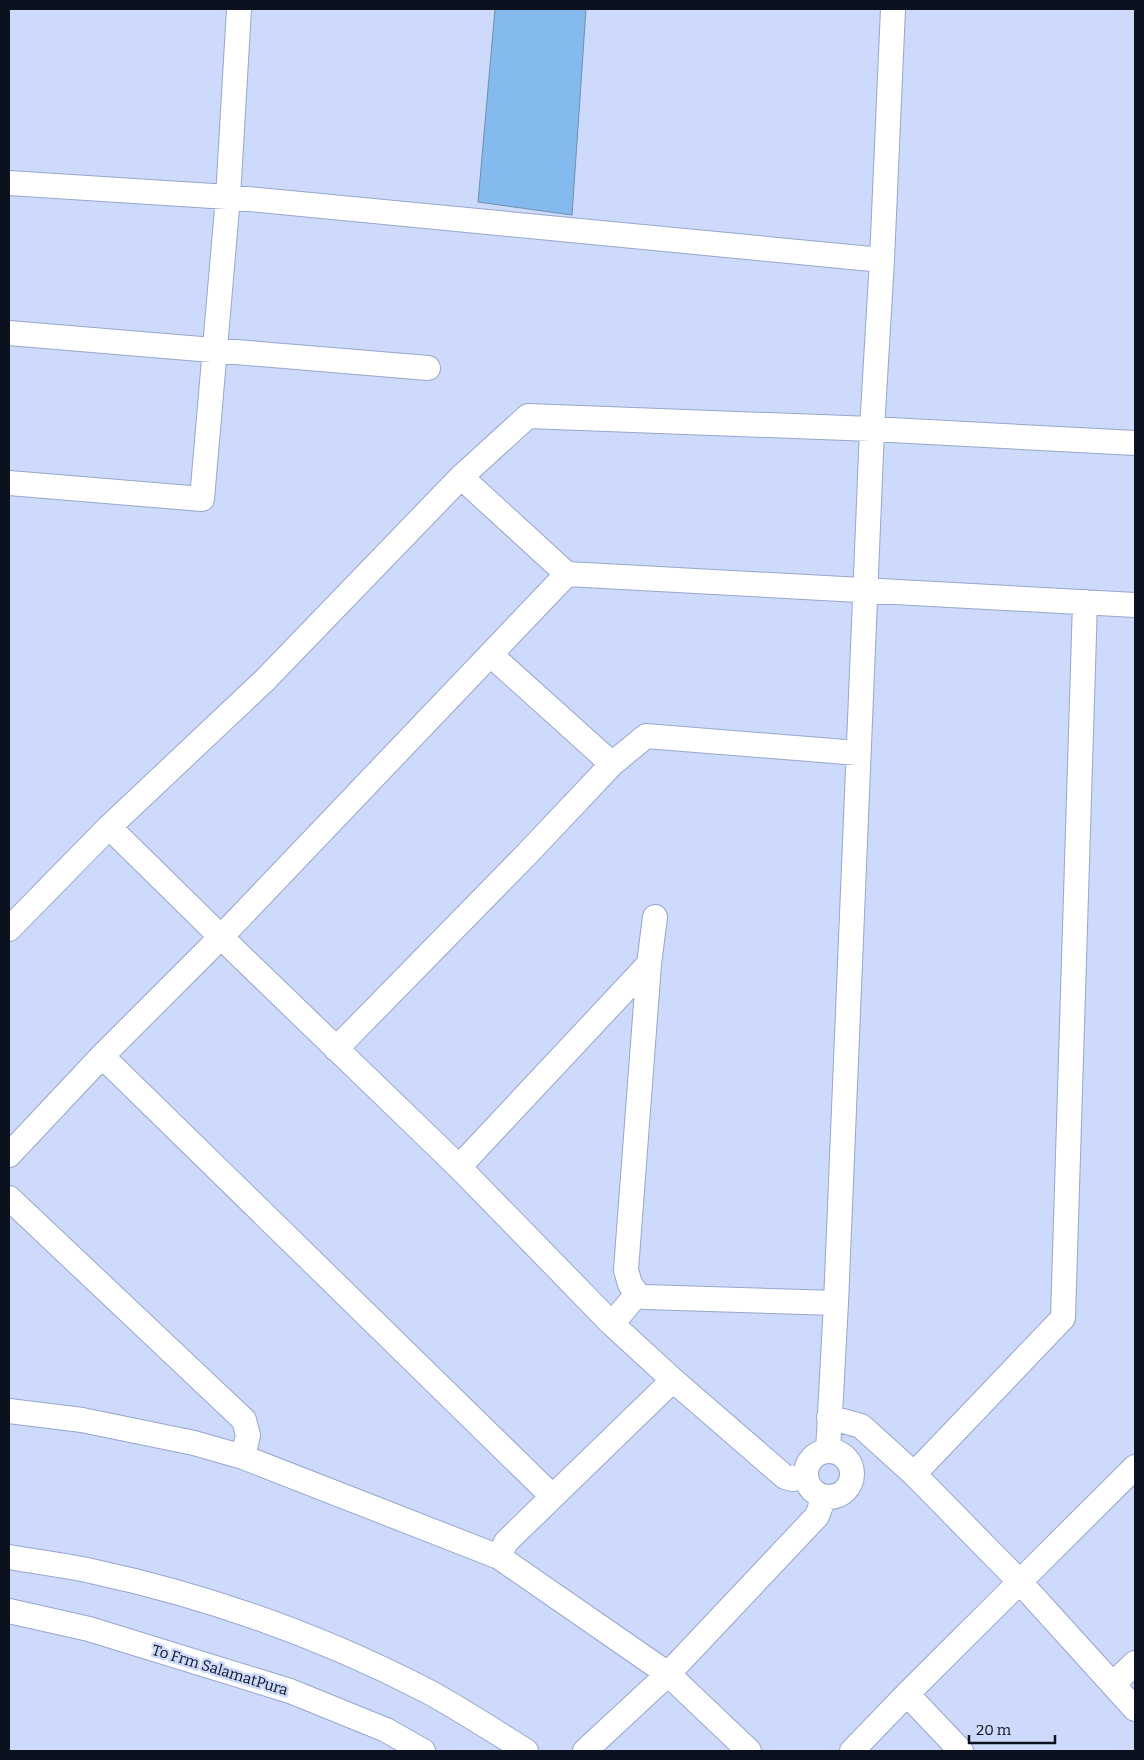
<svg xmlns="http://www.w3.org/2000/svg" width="1144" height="1760" viewBox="0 0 1144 1760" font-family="Bitter,serif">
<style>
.building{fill:#84baed;stroke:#6f8fae}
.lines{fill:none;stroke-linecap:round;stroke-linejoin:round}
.street-casing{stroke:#96a6cd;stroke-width:26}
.street{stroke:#fff;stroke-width:24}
.labels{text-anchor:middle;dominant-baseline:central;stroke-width:5;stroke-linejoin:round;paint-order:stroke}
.street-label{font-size:15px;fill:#0c111f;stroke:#cddafb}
</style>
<rect width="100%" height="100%" fill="#cddafb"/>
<path class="building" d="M495,9H586L572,215L478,202Z"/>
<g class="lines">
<defs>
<path id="street" d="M9,183L228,197L882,260
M9,333L428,368
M461,477L567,574L1135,605
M9,483L202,499L228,197L239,9
M612,764L646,736L858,753
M109,827L221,937L459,1167L612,1324L673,1380L785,1477L793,1479L805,1476
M9,929L109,827L265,680L461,477L528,416L872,429L1135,443
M336,1049L527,854L612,764L491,655
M102,1056L552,1496
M9,1155L102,1056L221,937L567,574
M459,1167L649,964
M9,1198L244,1420L248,1435L243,1457
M637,1294L630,1284L626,1270L649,964L655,917
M612,1324L637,1294L645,1297L836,1303
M9,1411L82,1420L194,1443L243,1457L499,1557L668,1674L749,1751
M829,1417L861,1426L914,1474L1020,1582L1135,1709
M828,1451L836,1303L872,429L882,260L893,9
M806 1474a23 23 0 1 1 46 0a23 23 0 1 1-46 0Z
M914,1474L1063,1318L1085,602
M9,1557C36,1562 64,1565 91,1571C208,1596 323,1637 429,1692C462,1710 494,1731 526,1751
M499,1557L506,1542L673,1380
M9,1611L89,1629L290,1691L386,1730L423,1751
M1113,1684L1135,1663
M907,1694L961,1751
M585,1751L668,1674L817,1516L824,1497
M852,1751L907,1694L1135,1467"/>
</defs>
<use href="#street" class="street-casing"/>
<use href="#street" class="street"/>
</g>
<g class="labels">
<g class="street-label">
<text transform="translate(220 1670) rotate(17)">To Frm SalamatPura</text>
</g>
</g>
<rect width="1144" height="1760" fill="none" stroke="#0c111f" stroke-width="20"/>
<path d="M969 1735v8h86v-8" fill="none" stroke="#0c111f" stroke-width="2.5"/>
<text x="976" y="1735" font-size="15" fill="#0c111f" stroke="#cddafb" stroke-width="4" paint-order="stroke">20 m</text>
</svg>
